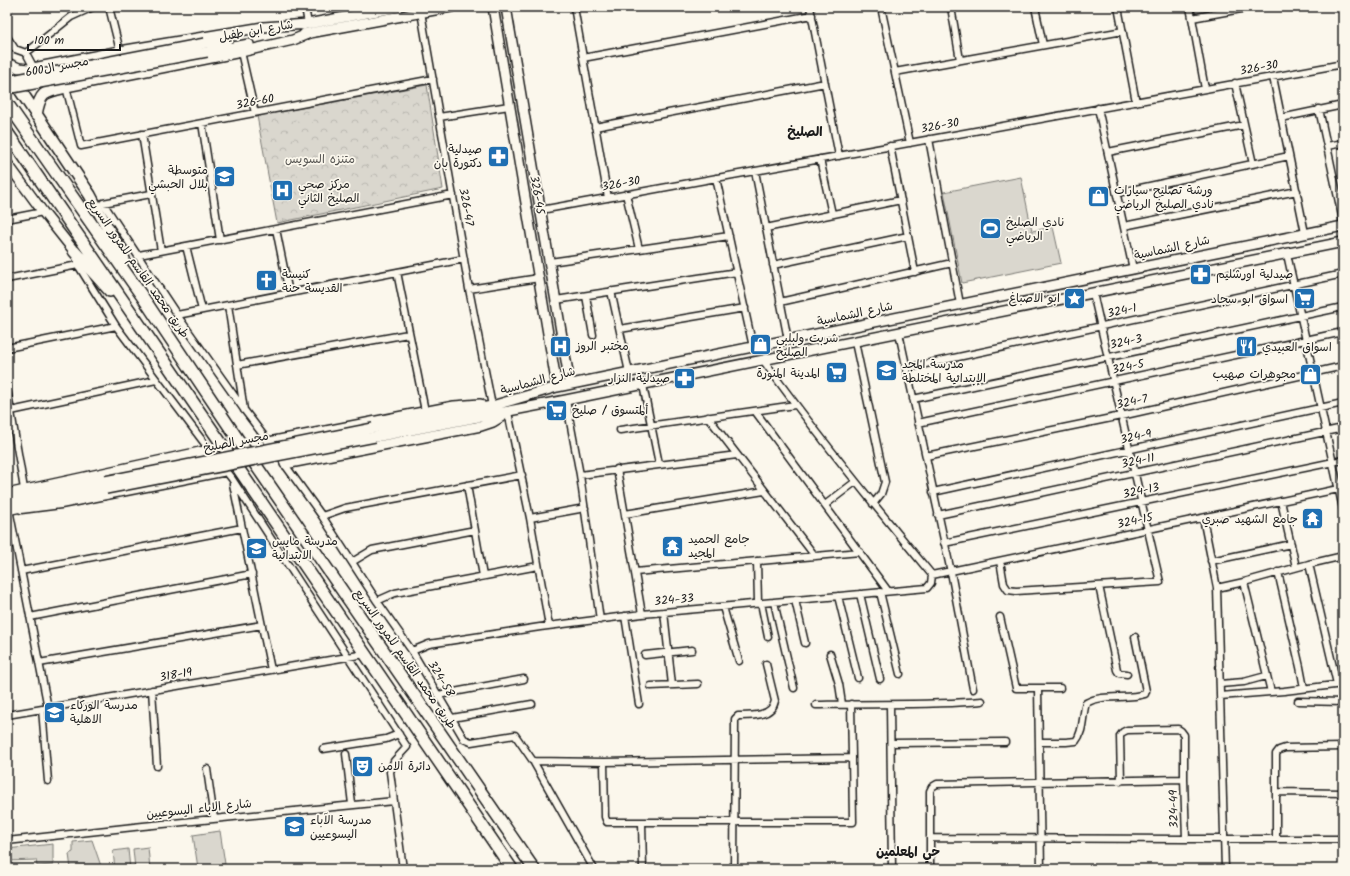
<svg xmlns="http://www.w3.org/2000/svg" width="1350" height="876" viewBox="0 0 1350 876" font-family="Kalam,'Playpen Sans Arabic',sans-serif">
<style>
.grass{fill:#dad7ce;stroke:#7b7a75}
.forest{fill:url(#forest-crowns);stroke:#7b7a75}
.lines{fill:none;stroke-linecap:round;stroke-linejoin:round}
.street-casing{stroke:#1c1c1c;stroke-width:9}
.secondary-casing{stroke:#1c1c1c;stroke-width:12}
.highway-casing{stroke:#1c1c1c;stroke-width:14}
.street{stroke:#fbf7ec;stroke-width:6}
.secondary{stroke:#fbf7ec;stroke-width:9}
.highway{stroke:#fbf7ec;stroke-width:11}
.secondary-bridge-casing{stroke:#1c1c1c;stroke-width:12;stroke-linecap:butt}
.secondary-bridge{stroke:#fbf7ec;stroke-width:9}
.labels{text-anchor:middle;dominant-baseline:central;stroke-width:3.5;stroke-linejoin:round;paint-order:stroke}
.street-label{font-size:12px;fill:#1c1c1c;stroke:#fbf7ec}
.poi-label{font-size:12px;fill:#1c1c1c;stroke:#fbf7ec;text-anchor:start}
.park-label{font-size:12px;fill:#555451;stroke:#fbf7ec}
.neighbourhood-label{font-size:13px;font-weight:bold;fill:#1c1c1c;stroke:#fbf7ec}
</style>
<defs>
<pattern id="forest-crowns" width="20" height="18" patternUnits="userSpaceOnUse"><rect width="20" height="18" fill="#dad7ce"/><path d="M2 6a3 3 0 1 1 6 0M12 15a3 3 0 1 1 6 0" fill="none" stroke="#bab8b0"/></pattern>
</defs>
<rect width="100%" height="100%" fill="#fbf7ec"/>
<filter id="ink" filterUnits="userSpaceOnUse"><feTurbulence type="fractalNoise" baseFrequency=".025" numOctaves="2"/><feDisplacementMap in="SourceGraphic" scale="8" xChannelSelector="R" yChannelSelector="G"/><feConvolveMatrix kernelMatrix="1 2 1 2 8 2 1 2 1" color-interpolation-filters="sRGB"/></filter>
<g filter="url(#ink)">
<path class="grass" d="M1021,177L1032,231L1053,227L1061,263L962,283L944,192Z
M220,831L225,864L198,868L193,835Z
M92,840L102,869H71L69,854L73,852V842Z
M53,844V865L37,866L36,860L7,861V849Z
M148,847L150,869H135L133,849Z
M128,849L130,869H115L113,851Z"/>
<path class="forest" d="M427,85L443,189L277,223L257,116Z"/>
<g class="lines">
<defs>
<path id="street" d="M109,7L120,51
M305,7L308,24
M574,7L608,198
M810,7L839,156
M881,7L910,143
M951,7L960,60
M1035,7L1043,45
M1118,7L1136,102
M1190,7L1205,89
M7,8L9,7
M421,12L469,289L492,406
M1192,18L1252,7
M7,37L15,49L26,53L34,68
M241,52L255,113
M26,53L71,17L93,7
M583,58L812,15
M895,72L1123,31
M1273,77L1305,233
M1235,83L1253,164
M66,87L81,146L433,79
M1098,108L1133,269
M1319,109L1343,221
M439,117L509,106
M1281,118L1343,105
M202,123L220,240
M595,127L825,83
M142,134L161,251
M929,139L960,304
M890,146L915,272
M1327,146L1343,143
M1108,152L1244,125
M820,159L832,214
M755,171L788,340
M716,178L753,347
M1117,193L1289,156
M151,194L103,203L177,315L245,411L270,444
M626,194L639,249
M541,210L1343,64
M7,219L43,212
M1124,226L1297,191
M766,228L901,200
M276,229L289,293
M186,246L202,310
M1287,254L1343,509
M139,255L453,195
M76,257L78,265L116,326L214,456
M550,262L729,236
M773,265L908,236
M397,272L425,411
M7,279L78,265
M469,289L539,278
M611,291L629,372
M586,296L593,335
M556,300L737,272
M780,302L952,263
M228,305L244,410
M177,315L464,259
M620,329L745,308
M899,333L951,572L973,689
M855,342L885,482L881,494L873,504
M7,348L116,326
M763,360C816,434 874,505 932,575
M237,365L408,334
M907,368L1343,274
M643,385L659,464
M7,388L24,489
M913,399L1343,307
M566,400L580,475L600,620
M11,411L156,380
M755,411L888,591
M508,412L530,518L549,626
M708,417L815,556
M918,423L1343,332
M620,430L795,405
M926,456L1121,416L1343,366
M283,462L322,516L377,601L412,651L464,739L471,742L515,735L533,761L594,869
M617,469L642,614
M225,470L232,479L407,747L394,761L390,772L403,869
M580,475L737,455
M233,484L271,670
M467,485L483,576
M933,492L1343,403
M1281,501L1296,567
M825,505L855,482
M12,510L9,509L48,708
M21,510L61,505L227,472
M625,514L764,491
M938,515L1343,428
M322,516L345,508L522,475
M530,518L585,508
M1203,518L1217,588L1225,869
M944,543L1343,460
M757,561L758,603
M1000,561L1004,584L1008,590L1016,591L1160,582L1093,293
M1211,561L1291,544
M352,562L372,550L475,530
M1309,564L1339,557L1341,558L1343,565
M21,571L242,528
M635,572L860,552
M1278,572L1300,667L1304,688
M932,575L1343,488
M1244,582L1271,692
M1099,586L1117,670L1119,673L1127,674
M1217,588L1244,582L1309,564L1337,684
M880,592L900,674
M860,594L880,679
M838,596L858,678
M795,600L805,643
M377,601L395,593L538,566
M774,602L794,688
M761,603L768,637
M723,607L739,661
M664,612L672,685
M625,616L639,704
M30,617L252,574
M1000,617L1016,688H1060
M412,651L429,644L540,627L642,614L927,588L931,583L932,575
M830,654L839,684L842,704
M645,655L692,650
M39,663L262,625
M1220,684L1244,682L1266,676
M651,686L698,684
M1038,689L1041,869
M152,690L157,766
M438,695L524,679
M1220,696L1284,691L1343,684
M1298,701L1343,702
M851,704L852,758
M816,705C872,703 927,706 982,701
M890,705L892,869
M42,709L48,781
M7,715L365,654
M452,718L532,704
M1039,742H1066L1076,741C1084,731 1082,716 1086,703C1104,693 1126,700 1145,694L1146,691L1135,637
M891,743L1005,742
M323,749L386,739L399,734
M346,754L352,804
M852,758L853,822H607L605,817L604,762Z
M533,761L604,762
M207,769L214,819
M1121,781L1120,736L1123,732L1127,730L1178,729L1181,731L1184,735V779
M1276,792L1343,793
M642,822L643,869
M930,838L1186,839L1184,779L937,784L932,787L930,791V869
M1186,839H1343
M1276,839V754L1279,750L1285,748L1343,747
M7,841L143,826L394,801
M734,869L735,719L738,716C750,716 772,717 775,701L766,664"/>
<path id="secondary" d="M493,7L557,387
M506,7L570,384
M302,25L399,7
M304,34L451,7
M205,43L228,39
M207,52L249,44
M7,63L19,68L28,69L120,51L263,27L308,24
M66,87L241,52L293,40L310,33
M7,163L43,212L74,251
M373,428L492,406L557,387L1343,226
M375,437L566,400L1343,242
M269,442L454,406L480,404
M285,464L481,426L493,422L506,414
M7,494L209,450
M7,501L105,481
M7,510L106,489"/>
<path id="highway" d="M7,70L11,76
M20,90L90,195L124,259
M7,103L144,299L245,450
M36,115C40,92 44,92 66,87
M7,132L228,453
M74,251L110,291
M255,464L534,869
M238,468L512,869"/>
</defs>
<use href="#street" class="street-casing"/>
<use href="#secondary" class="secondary-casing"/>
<use href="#highway" class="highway-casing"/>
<use href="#street" class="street"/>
<use href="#secondary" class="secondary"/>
<use href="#highway" class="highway"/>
<defs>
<path id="secondary-bridge" d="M7,81L205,43
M7,89L207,52
M105,481L373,428
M106,489L375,437"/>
</defs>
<use href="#secondary-bridge" class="secondary-bridge-casing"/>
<use href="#secondary-bridge" class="secondary-bridge"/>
</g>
</g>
<defs>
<symbol id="pharmacy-square" viewBox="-11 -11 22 22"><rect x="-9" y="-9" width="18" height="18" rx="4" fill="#1f6fb2" stroke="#fbf7ec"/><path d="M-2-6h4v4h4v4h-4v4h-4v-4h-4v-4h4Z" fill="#fff"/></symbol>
<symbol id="school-square" viewBox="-11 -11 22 22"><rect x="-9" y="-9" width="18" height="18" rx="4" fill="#1f6fb2" stroke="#fbf7ec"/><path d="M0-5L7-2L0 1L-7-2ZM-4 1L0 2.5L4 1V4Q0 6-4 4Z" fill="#fff"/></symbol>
<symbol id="hospital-square" viewBox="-11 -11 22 22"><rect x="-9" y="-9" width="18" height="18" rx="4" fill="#1f6fb2" stroke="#fbf7ec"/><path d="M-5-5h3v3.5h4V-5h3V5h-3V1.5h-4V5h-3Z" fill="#fff"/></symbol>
<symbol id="shop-square" viewBox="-11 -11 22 22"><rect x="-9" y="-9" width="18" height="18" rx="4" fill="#1f6fb2" stroke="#fbf7ec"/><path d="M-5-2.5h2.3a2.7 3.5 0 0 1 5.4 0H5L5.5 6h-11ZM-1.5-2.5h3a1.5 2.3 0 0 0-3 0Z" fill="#fff"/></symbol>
<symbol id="stadium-square" viewBox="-11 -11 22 22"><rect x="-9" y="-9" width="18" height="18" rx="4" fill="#1f6fb2" stroke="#fbf7ec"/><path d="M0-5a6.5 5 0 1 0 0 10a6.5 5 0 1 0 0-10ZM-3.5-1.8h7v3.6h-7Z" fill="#fff"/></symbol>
<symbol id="church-square" viewBox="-11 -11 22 22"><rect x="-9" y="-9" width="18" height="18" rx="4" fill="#1f6fb2" stroke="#fbf7ec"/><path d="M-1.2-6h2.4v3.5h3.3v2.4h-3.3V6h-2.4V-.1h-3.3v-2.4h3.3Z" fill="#fff"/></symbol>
<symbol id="sight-square" viewBox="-11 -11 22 22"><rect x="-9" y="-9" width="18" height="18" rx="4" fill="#1f6fb2" stroke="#fbf7ec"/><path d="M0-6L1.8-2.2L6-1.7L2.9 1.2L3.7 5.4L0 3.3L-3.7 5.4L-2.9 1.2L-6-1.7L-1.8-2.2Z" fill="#fff"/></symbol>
<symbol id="supermarket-square" viewBox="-11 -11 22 22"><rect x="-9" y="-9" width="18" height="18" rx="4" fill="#1f6fb2" stroke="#fbf7ec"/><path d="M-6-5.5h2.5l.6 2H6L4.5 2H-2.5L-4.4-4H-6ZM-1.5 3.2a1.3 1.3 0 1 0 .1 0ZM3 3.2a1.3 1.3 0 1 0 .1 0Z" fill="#fff"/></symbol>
<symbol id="restaurant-square" viewBox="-11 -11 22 22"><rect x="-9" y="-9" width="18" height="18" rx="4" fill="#1f6fb2" stroke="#fbf7ec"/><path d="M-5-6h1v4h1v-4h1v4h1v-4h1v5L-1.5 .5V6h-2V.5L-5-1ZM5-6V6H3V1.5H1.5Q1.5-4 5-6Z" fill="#fff"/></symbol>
<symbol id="temple-square" viewBox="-11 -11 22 22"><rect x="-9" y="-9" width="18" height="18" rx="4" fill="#1f6fb2" stroke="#fbf7ec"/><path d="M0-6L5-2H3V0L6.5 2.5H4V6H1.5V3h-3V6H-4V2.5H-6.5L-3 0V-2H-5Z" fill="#fff"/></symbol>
<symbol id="theatre-square" viewBox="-11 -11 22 22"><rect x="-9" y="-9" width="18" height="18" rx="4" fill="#1f6fb2" stroke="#fbf7ec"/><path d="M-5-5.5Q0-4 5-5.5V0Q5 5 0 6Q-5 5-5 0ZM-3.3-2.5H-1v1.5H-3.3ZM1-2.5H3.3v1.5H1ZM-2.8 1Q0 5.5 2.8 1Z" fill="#fff"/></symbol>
</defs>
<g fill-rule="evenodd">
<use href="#pharmacy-square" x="486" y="144" width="25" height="25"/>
<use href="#school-square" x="212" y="164" width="25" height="25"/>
<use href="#hospital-square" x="270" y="178" width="25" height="25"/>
<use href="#shop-square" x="1086" y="184" width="25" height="25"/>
<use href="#stadium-square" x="978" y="216" width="25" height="25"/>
<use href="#pharmacy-square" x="1188" y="262" width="25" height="25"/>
<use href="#church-square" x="254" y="268" width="25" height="25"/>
<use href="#sight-square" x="1062" y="286" width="25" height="25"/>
<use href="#supermarket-square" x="1292" y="286" width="25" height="25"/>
<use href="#shop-square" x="748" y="332" width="25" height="25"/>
<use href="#hospital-square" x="548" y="334" width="25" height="25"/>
<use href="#restaurant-square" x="1234" y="334" width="25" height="25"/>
<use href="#school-square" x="874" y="358" width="25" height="25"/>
<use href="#supermarket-square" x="824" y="360" width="25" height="25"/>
<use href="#shop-square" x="1298" y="362" width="25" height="25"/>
<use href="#pharmacy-square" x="672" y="366" width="25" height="25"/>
<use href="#supermarket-square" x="544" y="398" width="25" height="25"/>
<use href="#temple-square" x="1300" y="506" width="25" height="25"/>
<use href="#temple-square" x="660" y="534" width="25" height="25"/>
<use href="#school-square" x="244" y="536" width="25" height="25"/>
<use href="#school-square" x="42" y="700" width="25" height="25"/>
<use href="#theatre-square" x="350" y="754" width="25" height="25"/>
<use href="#school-square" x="282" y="814" width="25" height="25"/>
</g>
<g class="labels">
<g class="street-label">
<text transform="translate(256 31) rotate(-10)">شارع ابن طفيل</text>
<text transform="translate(57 67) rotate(-11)">مجسر ال600</text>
<text transform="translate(1259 68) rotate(-10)">326-30</text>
<text transform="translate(255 102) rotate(-11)">326-60</text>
<text transform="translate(940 126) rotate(-10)">326-30</text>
<text transform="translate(621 184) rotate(-10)">326-30</text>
<text transform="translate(537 195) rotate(80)">326-45</text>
<text transform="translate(466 207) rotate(80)">326-47</text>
<text transform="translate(1172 248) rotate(-12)">شارع الشماسية</text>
<text transform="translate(138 268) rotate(55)">طريق محمد القاسم للمرور السريع</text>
<text transform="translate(1122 311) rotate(-12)">324-1</text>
<text transform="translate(855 314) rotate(-12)">شارع الشماسية</text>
<text transform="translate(1126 342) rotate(-12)">324-3</text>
<text transform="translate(1128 367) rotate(-12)">324-5</text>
<text transform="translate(538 381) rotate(-15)">شارع الشماسية</text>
<text transform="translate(1132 402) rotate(-12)">324-7</text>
<text transform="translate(1136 437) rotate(-12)">324-9</text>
<text transform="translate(236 442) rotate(-11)">مجسر الصليخ</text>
<text transform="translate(1138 461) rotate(-12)">324-11</text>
<text transform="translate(1141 491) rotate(-12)">324-13</text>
<text transform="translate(1135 521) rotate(-12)">324-15</text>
<text transform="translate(674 600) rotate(-5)">324-33</text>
<text transform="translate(405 659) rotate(55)">طريق محمد القاسم للمرور السريع</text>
<text transform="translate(176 675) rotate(-10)">318-19</text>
<text transform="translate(441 679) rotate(59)">324-58</text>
<text transform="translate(199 809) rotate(-6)">شارع الاباء اليسوعيين</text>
<text transform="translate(1174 809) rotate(-91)">324-49</text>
</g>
<g class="poi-label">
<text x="482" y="149" text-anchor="end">صيدلية<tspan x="482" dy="14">دكتورة بان</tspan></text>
<text x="208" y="170" text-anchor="end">متوسطة<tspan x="208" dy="14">بلال الحبشي</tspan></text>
<text x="298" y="184">مركز صحي<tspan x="298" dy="14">الصليخ الثاني</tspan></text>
<text x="1114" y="190">ورشة تصليح سيارات<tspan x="1114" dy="14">نادي الصليخ الرياضي</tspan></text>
<text x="1006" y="222">نادي الصليخ<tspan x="1006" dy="14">الرياضي</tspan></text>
<text x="282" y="274">كنيسة<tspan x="282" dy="14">القديسة حنة</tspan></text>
<text x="1216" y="274">صيدلية اورشليم</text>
<text x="1060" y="298" text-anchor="end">ابو الاصباغ</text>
<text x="1288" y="299" text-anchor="end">اسواق ابو سجاد</text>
<text x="776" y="338">شربت ولبلبي<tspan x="776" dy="14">الصليخ</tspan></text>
<text x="576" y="346">مختبر الروز</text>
<text x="1262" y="347">اسواق العبيدي</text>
<text x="902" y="364">مدرسة المجد<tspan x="902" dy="14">الإبتدائية المختلطة</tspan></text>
<text x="820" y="373" text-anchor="end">المدينة المنورة</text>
<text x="1296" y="374" text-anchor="end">مجوهرات صهيب</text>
<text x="670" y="378" text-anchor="end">صيدلية النزار</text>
<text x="572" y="410">ألمتسوق / صليخ</text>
<text x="1298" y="519" text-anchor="end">جامع الشهيد صبري</text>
<text x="688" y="539">جامع الحميد<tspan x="688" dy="14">المجيد</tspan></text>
<text x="272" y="541">مدرسة مايس<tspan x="272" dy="14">الابتدائية</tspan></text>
<text x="70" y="705">مدرسة الوركاء<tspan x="70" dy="14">الاهلية</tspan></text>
<text x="378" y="766">دائرة الامن</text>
<text x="310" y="820">مدرسة الآباء<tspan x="310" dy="14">اليسوعيين</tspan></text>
</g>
<g class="park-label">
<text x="320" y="159">متنزه السويس</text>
</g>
<g class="neighbourhood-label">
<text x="805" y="132">الصليخ</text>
<text x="908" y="852">حي المعلمين</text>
</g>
</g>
<rect width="1350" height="876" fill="none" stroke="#fbf7ec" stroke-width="24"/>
<rect x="12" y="12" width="1326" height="852" fill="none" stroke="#1c1c1c" stroke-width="1.5" filter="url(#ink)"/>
<path d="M28 44v6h92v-6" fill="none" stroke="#1c1c1c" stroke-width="2"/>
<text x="34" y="44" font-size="12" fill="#1c1c1c" stroke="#fbf7ec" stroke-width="3" paint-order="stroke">100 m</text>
</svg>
